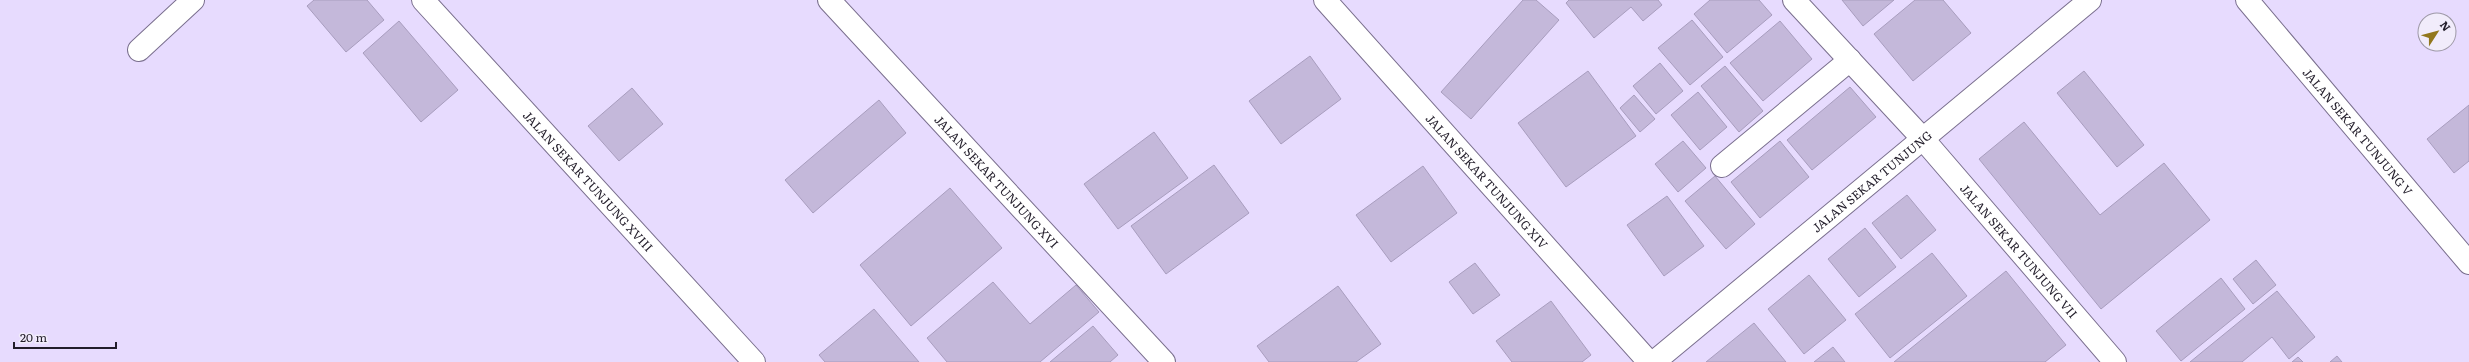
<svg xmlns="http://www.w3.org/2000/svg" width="2469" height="362" viewBox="0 0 2469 362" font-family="Literata,serif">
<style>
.building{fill:#c4b8da;stroke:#a89dbe}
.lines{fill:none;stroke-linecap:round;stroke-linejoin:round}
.minor-casing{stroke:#7a6f8e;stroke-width:24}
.minor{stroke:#fff;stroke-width:22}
.labels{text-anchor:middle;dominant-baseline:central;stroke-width:4;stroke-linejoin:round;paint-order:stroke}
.street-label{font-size:12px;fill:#221d2a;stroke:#f1ecfb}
</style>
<rect width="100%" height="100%" fill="#e7dbfe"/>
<path class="building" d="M314,0H367L384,20L346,52L307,6Z
M1523,0H1536L1559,20L1471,119L1441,92Z
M1569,0H1658L1662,5L1643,21L1631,7L1594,38L1566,3Z
M1710,0H1759L1772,15L1727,53L1694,14Z
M1842,0H1894L1863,26Z
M1915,0H1943L1971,33L1913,81L1874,34Z
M1692,20L1723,57L1690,85L1658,48Z
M399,21L458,90L421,122L363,53Z
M1780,21L1812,59L1763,101L1730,63Z
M1310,56L1341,99L1281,144L1249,101Z
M1660,63L1683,91L1656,114L1633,86Z
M1725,66L1763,111L1739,132L1701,86Z
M1588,71L1636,136L1566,187L1518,123Z
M2084,71L2144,145L2117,167L2057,93Z
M1850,87L1876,117L1812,170L1787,140Z
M632,88L663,124L619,161L588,126Z
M1698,92L1727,127L1700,150L1671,115Z
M1634,95L1655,119L1640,132L1620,108Z
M879,100L906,133L813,213L785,180Z
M2469,105V161L2454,173L2427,139Z
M2024,122L2100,215L2164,163L2210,220L2101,309L1979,159Z
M1154,132L1188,178L1118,229L1084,184Z
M1683,141L1706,168L1678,192L1655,164Z
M1780,141L1809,177L1760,218L1731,182Z
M1214,165L1249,213L1166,274L1131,226Z
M1423,166L1457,213L1391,262L1356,215Z
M1715,176L1755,224L1726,249L1685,201Z
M950,188L1002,248L911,326L860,265Z
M1907,195L1936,230L1901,259L1872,223Z
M1667,196L1704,246L1664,276L1627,225Z
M1865,228L1896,267L1859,297L1828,259Z
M1932,253L1967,296L1890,358L1855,314Z
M2256,260L2276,285L2253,304L2233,279Z
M1475,263L1500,295L1473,314L1449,282Z
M2006,271L2066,345L2045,362H1894Z
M1809,275L1846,320L1804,354L1768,309Z
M2221,278L2245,309L2181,361L2156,331Z
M993,282L1030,324L1076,285L1099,312L1040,362H947L927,338Z
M1338,286L1381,344L1356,362H1269L1257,346Z
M2277,291L2315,337L2289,359L2272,337L2242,362H2190Z
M1551,301L1591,355L1582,362H1512L1496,341Z
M874,309L919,362H825L819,355Z
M1754,323L1786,362H1706Z
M1093,326L1118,355L1110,362H1050Z
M1833,347L1845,362H1814Z
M2337,356L2342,362H2330Z
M2298,357L2303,362H2292Z"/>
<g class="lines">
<defs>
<g id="minor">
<path id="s1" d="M423,0L754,362"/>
<path id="s2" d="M829,0L1164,362"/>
<path id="s3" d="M1325,0L1649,362"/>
<path id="s4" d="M1794,0L1923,139L2115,362"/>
<path id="s5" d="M2247,0L2469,263"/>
<path d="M139,50L193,0"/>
<path d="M1722,166L1850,60"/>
<path id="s6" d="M1654,362L2090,0"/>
</g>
</defs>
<use href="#minor" class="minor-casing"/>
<use href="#minor" class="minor"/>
</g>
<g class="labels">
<g class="street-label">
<text stroke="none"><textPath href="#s5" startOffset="172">JALAN SEKAR TUNJUNG V</textPath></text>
<text stroke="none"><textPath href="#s1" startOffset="245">JALAN SEKAR TUNJUNG XVIII</textPath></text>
<text stroke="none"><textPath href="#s2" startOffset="247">JALAN SEKAR TUNJUNG XVI</textPath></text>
<text stroke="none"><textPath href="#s3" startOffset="243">JALAN SEKAR TUNJUNG XIV</textPath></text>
<text stroke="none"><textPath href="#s6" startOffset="283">JALAN SEKAR TUNJUNG</textPath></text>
<text stroke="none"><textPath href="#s4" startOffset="337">JALAN SEKAR TUNJUNG VII</textPath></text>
</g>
</g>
<g transform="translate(2437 32) rotate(54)"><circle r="19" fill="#f1ecfb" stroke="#9e99a7"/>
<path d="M0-3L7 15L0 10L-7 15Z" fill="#92771d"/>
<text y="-6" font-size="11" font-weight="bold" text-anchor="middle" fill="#221d2a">N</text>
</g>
<path d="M14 342v6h102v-6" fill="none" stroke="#221d2a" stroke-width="2"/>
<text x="20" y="342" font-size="12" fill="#221d2a" stroke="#f1ecfb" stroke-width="3" paint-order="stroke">20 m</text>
</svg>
